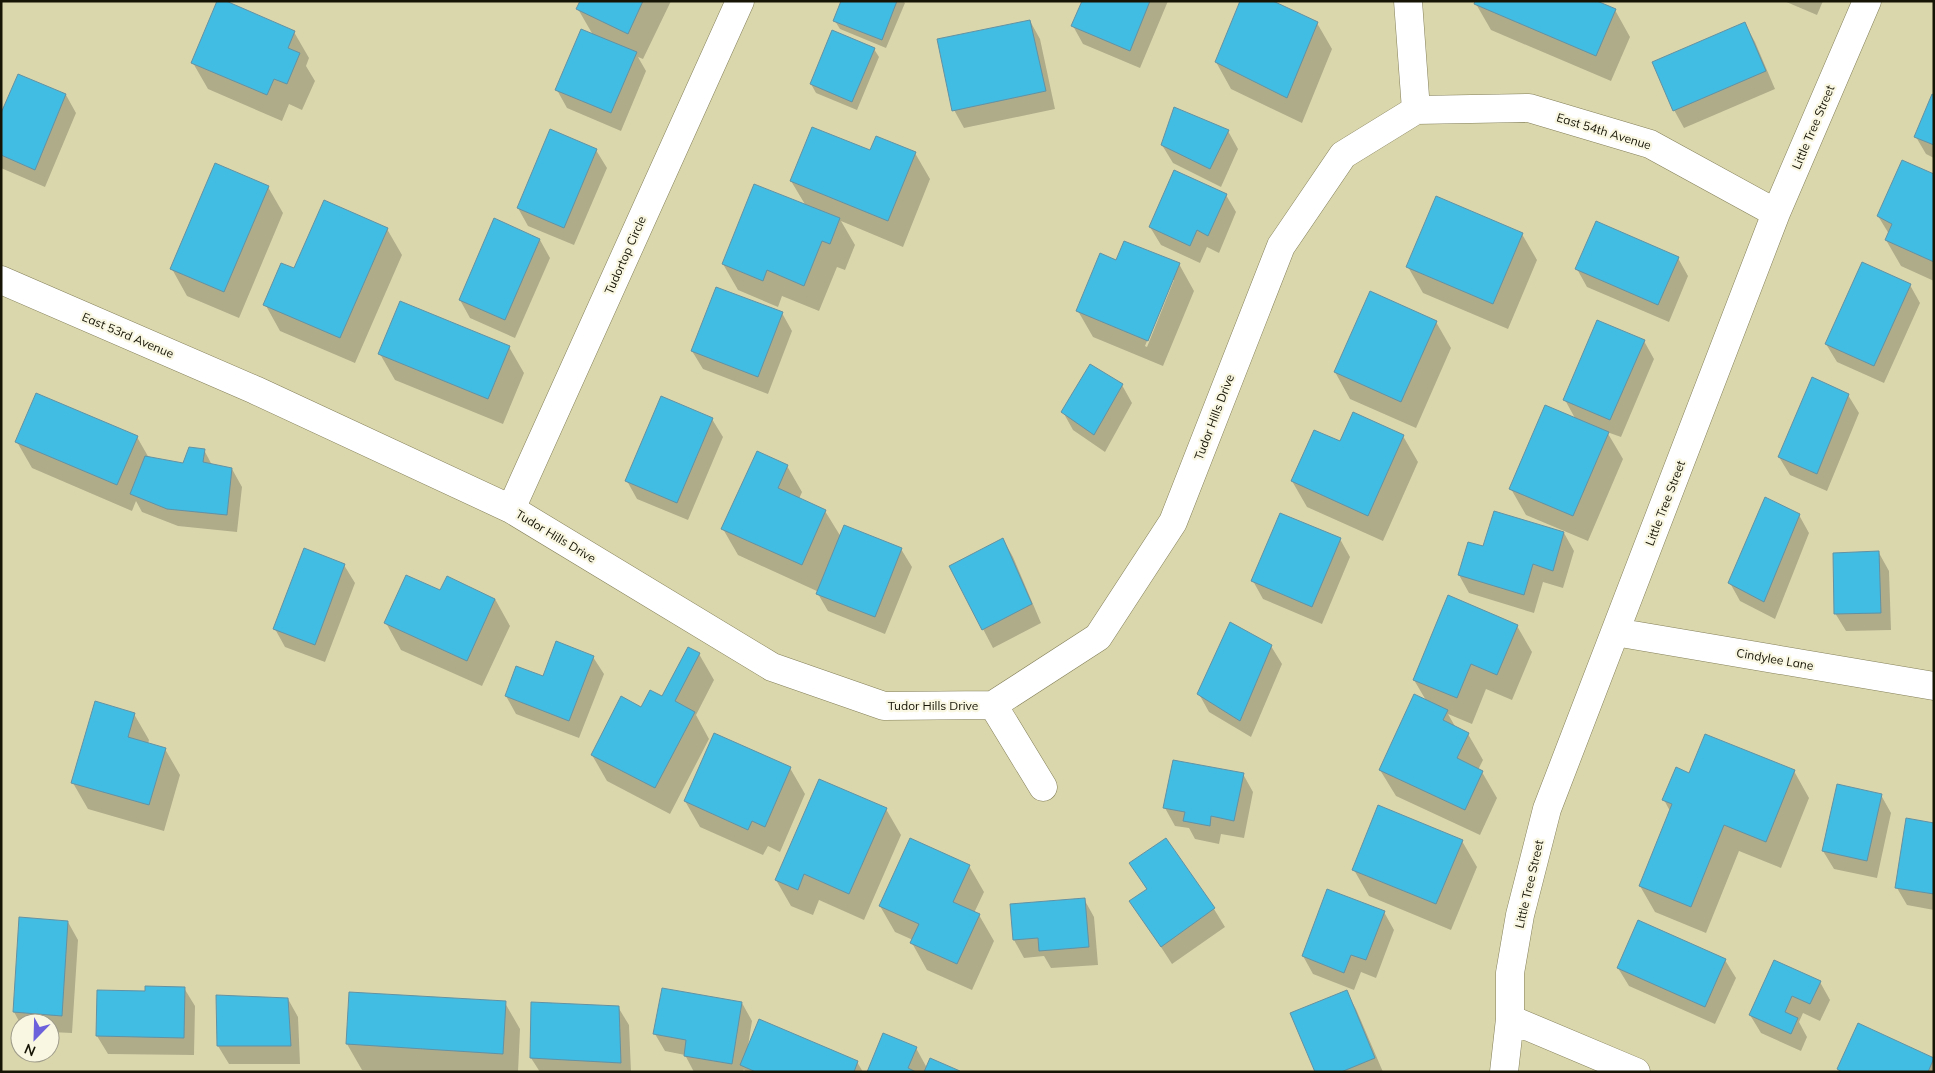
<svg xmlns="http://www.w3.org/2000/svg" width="1935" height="1073" viewBox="0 0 1935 1073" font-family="Mulish,sans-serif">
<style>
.shadow{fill:#0003;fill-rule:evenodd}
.building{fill:#41bce3;stroke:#6392a3}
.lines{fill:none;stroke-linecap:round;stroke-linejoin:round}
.street-casing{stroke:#837f58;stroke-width:29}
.street{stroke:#fff;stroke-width:28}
.labels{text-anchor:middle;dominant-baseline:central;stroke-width:4.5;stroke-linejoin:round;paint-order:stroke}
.street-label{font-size:12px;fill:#161405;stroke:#f9f7e2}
</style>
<rect width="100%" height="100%" fill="#dbd7ad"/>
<path class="shadow" d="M582,1H671L643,59L638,57L646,71L621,131L567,108L557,90L593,35L578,9Z
M838,1H903L905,3L886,48L840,29L835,21L842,3Z
M1083,1H1168L1140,68L1083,44L1073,26Z
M1784,1H1823L1817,15Z
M1476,4L1615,10L1630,37L1611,81L1491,30Z
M1030,21L1040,39L1055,109L964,128L954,110Z
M1317,23L1332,49L1302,123L1231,89L1216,62Z
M1745,24L1755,42L1775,89L1684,128L1674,110Z
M294,32L309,58L306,66L315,81L302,110L289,104L282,121L208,89L193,63Z
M874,49L879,57L857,110L816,93L811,84Z
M18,75L66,95L76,113L45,187L1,168V116Z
M1934,96V158L1926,154L1916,137Z
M1228,131L1238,149L1221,187L1173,163L1162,145Z
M596,150L607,168L574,245L528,226L518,208Z
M871,152L915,153L930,179L903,247L841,221L855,245L845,270L837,267L819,311L782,296L778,307L738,290L723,264L806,206L791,181Z
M1934,176V281L1901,266L1886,240L1889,234L1878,216Z
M268,187L283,213L239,318L187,296L172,269Z
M1226,195L1236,212L1219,253L1207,247L1200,263L1161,245L1150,227Z
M387,229L402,255L355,363L280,331L265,304L295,270Z
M1522,234L1537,260L1508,329L1423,293L1408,267Z
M540,240L550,258L515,338L470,318L460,300Z
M1678,258L1688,276L1669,322L1587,287L1577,269Z
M1117,261L1179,264L1194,291L1163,366L1093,337L1078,311ZM1172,280H1174L1147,347L1145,346Z
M1910,285L1920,303L1884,383L1837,362L1826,344Z
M782,313L792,331L768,394L703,369L692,351Z
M1436,322L1451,348L1416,428L1350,399L1335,372Z
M1644,341L1654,359L1621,437L1607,432L1623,459L1588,541L1526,515L1511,489L1576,420L1565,400Z
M509,347L524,373L503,424L395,380L380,354Z
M1122,385L1132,403L1105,452L1073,430L1063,412Z
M1848,395L1859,413L1827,491L1790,475L1779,457Z
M712,419L723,437L688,520L637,499L627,481Z
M1403,436L1418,462L1383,541L1307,507L1292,481L1340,443Z
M137,437L149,458L184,465L204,450L212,465L232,469L242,487L237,532L178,526L142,512L136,501L132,511L32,468L17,442Z
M787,466L802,492L799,499L825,511L841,537L901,549L912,567L885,634L828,611L818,594L819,592L738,555L723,529Z
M1799,515L1809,533L1775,619L1740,601L1730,583Z
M1564,533L1574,551L1563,588L1543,582L1534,613L1469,593L1459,575L1468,543L1484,548Z
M1003,539L1013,557L1041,623L993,648L950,566Z
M1340,539L1350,557L1322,624L1263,599L1253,581Z
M1879,553L1889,571L1891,630L1846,631L1835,613Z
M344,565L355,583L325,662L285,647L275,629Z
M441,592L495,599L510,626L482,686L401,650L386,623Z
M1517,626L1532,652L1512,700L1486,689L1472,724L1448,714L1456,728L1468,734L1483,760L1478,770L1482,772L1497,798L1480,835L1396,796L1380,770L1427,702L1414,680Z
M1271,646L1282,664L1251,737L1209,712L1199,694Z
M699,654L714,680L696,715L709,739L670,814L607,781L592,755L642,708L662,698Z
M593,657L604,674L579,738L516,714L506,696L544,677Z
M134,714L149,740L148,744L165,749L180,775L164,831L88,809L73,783Z
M790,768L805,794L780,852L768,846L763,855L700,827L685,801Z
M1794,771L1809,798L1781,868L1739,851L1706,933L1655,912L1640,886L1670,811L1664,800L1690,774Z
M1243,774L1253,792L1244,838L1221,834L1219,844L1195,839L1189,828L1175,826L1165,808Z
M1881,795L1891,813L1877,878L1834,869L1823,851Z
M886,809L901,835L864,920L819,900L813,915L791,906L776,880Z
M1934,824V910L1907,905L1897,888Z
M1166,839L1214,909L1225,927L1172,964L1131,901L1147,890L1131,863Z
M1462,841L1477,867L1451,930L1369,896L1354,870Z
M969,866L984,892L974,913L979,915L994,941L972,990L927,970L912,943L913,940L895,932L880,906Z
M1084,899L1094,917L1098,965L1051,968L1044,956L1024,958L1014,940Z
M1384,912L1394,930L1376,978L1361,972L1354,990L1313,974L1303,956Z
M68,922L78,940L72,1033L50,1032V1023H20L14,1012Z
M1725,960L1736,978L1715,1024L1629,986L1618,968Z
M1820,982L1830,1000L1820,1021L1803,1013L1799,1022L1807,1037L1801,1051L1761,1033L1750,1015Z
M184,988L195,1006L194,1055L108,1054L97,1036L146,993Z
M1346,992L1356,1009L1383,1072H1316Z
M288,999L298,1017L300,1064H229L218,1046Z
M505,1003L520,1029L518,1072L362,1070L347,1044Z
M742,1003L752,1021L748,1046L857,1062L863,1072H745L744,1069L743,1072H694L685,1055L665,1051L655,1034Z
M618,1007L629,1025L631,1072H540L531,1058Z
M1859,1025L1934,1059V1072H1840L1838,1069Z
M916,1048L927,1068L959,1072H868Z"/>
<path class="building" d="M217,1H226L295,31L288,48L300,53L287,84L274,79L267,95L191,63Z
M580,1H643L628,34L576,9Z
M841,1H897L882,40L833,21Z
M1082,1H1150L1130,51L1071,26Z
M1240,1H1273L1318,22L1287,98L1215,62Z
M1475,1H1597L1616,9L1596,56L1474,4Z
M1030,20L1046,91L952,111L937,39Z
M1745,22L1766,71L1673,111L1652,62Z
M581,29L637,52L611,113L555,90Z
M832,30L875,48L852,102L810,84Z
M18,74L66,94L35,170L1,155V113Z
M1932,94L1934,95V145L1914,137Z
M1174,107L1229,130L1210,169L1161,145Z
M812,127L870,150L876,136L916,152L888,221L790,181Z
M550,129L597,149L564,228L517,208Z
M1902,160L1934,174V262L1885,240L1892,224L1877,216Z
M215,163L269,186L224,292L170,269Z
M1174,170L1227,194L1208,236L1197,230L1190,246L1149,227Z
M754,184L840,218L830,244L822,241L804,286L767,270L763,281L722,264Z
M1436,196L1523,233L1493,304L1406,267Z
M324,200L388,228L340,338L263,305L281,263L294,268Z
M494,218L540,239L505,320L459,300Z
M1596,221L1679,257L1658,305L1575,269Z
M1124,241L1180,263L1148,341L1076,311L1100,253L1116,260Z
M1862,262L1911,284L1874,366L1825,344Z
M716,287L783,312L758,377L691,351Z
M1370,291L1437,321L1401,402L1334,372Z
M400,301L510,346L488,399L378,354Z
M1597,320L1645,340L1610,420L1563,400Z
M1090,364L1123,384L1094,435L1061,412Z
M1812,377L1849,394L1817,474L1778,457Z
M36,393L138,436L117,485L15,442Z
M661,396L713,418L677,503L625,481Z
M1545,405L1609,432L1573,516L1509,489Z
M1353,412L1404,435L1368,516L1291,481L1314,430L1340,441Z
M189,447L205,449L203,462L232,468L227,515L167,509L130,494L145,456L183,463Z
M757,451L788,465L778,488L826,510L802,565L721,529Z
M1765,497L1800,514L1764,602L1728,583Z
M1494,511L1564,532L1553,571L1533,564L1524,595L1458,575L1468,542L1483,546Z
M1280,513L1341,538L1312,607L1251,581Z
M844,525L902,548L875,617L816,594Z
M1003,538L1032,604L982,630L949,566Z
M304,548L345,564L315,645L273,629Z
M1879,551L1881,613L1834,614L1833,553Z
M406,575L440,590L447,576L495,599L467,661L384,623Z
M1448,595L1518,625L1497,675L1471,664L1457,698L1413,680Z
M1230,622L1272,645L1240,721L1197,694Z
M556,641L594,656L569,721L505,696L516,666L543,676Z
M688,647L700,653L675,701L695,712L655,788L591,755L621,696L641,707L650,690L662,696Z
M1414,694L1448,710L1443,720L1469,733L1457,758L1483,771L1465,810L1379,770Z
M95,701L135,713L128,737L166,748L149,805L71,783Z
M714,733L791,767L765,827L752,821L748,830L684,801Z
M1705,734L1795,770L1766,842L1724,825L1691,907L1639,886L1672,804L1662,800L1676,767L1689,773Z
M1173,760L1244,773L1234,821L1211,816L1210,826L1183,821L1185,812L1163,808Z
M819,779L887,808L849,894L804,874L798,890L775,880Z
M1837,784L1882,794L1867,861L1822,851Z
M1378,805L1463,840L1436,904L1352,870Z
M1906,818L1934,823V894L1895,888Z
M910,838L970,865L953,902L980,914L957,964L910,943L919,924L879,906Z
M1166,838L1215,908L1161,947L1129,901L1147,889L1129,863Z
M1327,889L1385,911L1366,960L1351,955L1344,973L1302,956Z
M1085,898L1089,947L1039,951L1038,938L1013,940L1010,904Z
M19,917L68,921L62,1016L13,1012Z
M1638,920L1726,959L1705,1007L1617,968Z
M1774,960L1821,981L1810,1004L1792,996L1785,1012L1798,1018L1791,1034L1749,1015Z
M145,986L185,987L184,1038L96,1036L97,990L145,991Z
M662,988L742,1002L732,1064L684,1056L686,1040L653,1034Z
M1347,990L1375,1058L1341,1072H1315L1290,1013Z
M349,992L506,1001L503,1054L346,1044Z
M216,995L288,998L291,1046H217Z
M531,1002L619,1006L621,1063L530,1058Z
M759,1019L858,1061L854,1072H756L740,1065Z
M1858,1023L1934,1058L1928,1072H1842L1837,1069Z
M883,1033L917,1047L908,1068L916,1072H867Z
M930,1058L960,1071V1072H924Z"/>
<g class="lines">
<defs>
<path id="street" d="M1408,1L1416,110
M1416,110L1529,108L1650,144L1776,213
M1,280L255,390L511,509L772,667L884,706L993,705L1098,637L1173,522L1281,246L1343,155L1416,110
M511,509L740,1
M1615,632L1934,686
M993,705L1043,787
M1510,1019L1636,1072
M1504,1072L1510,1019V973L1520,915L1547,809L1776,213L1867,1"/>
</defs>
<use href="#street" class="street-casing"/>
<use href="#street" class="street"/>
</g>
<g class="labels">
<g class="street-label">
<text transform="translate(1813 127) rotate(-67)">Little Tree Street</text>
<text transform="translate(1604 131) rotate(17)">East 54th Avenue</text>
<text transform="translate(625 255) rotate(-66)">Tudortop Circle</text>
<text transform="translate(128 335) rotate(23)">East 53rd Avenue</text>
<text transform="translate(1214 417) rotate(-69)">Tudor Hills Drive</text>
<text transform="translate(1665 503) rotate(-69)">Little Tree Street</text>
<text transform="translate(556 536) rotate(31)">Tudor Hills Drive</text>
<text transform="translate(1775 659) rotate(10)">Cindylee Lane</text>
<text x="933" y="705">Tudor Hills Drive</text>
<text transform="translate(1529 884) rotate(-77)">Little Tree Street</text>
</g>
</g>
<rect width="1935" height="1073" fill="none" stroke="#161405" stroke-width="5"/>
<g transform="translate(35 1038) rotate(203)"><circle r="24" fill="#f9f7e2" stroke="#9e9c8a"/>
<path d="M0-4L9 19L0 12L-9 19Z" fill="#6c61db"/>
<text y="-8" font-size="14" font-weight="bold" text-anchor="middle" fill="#161405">N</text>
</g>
</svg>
